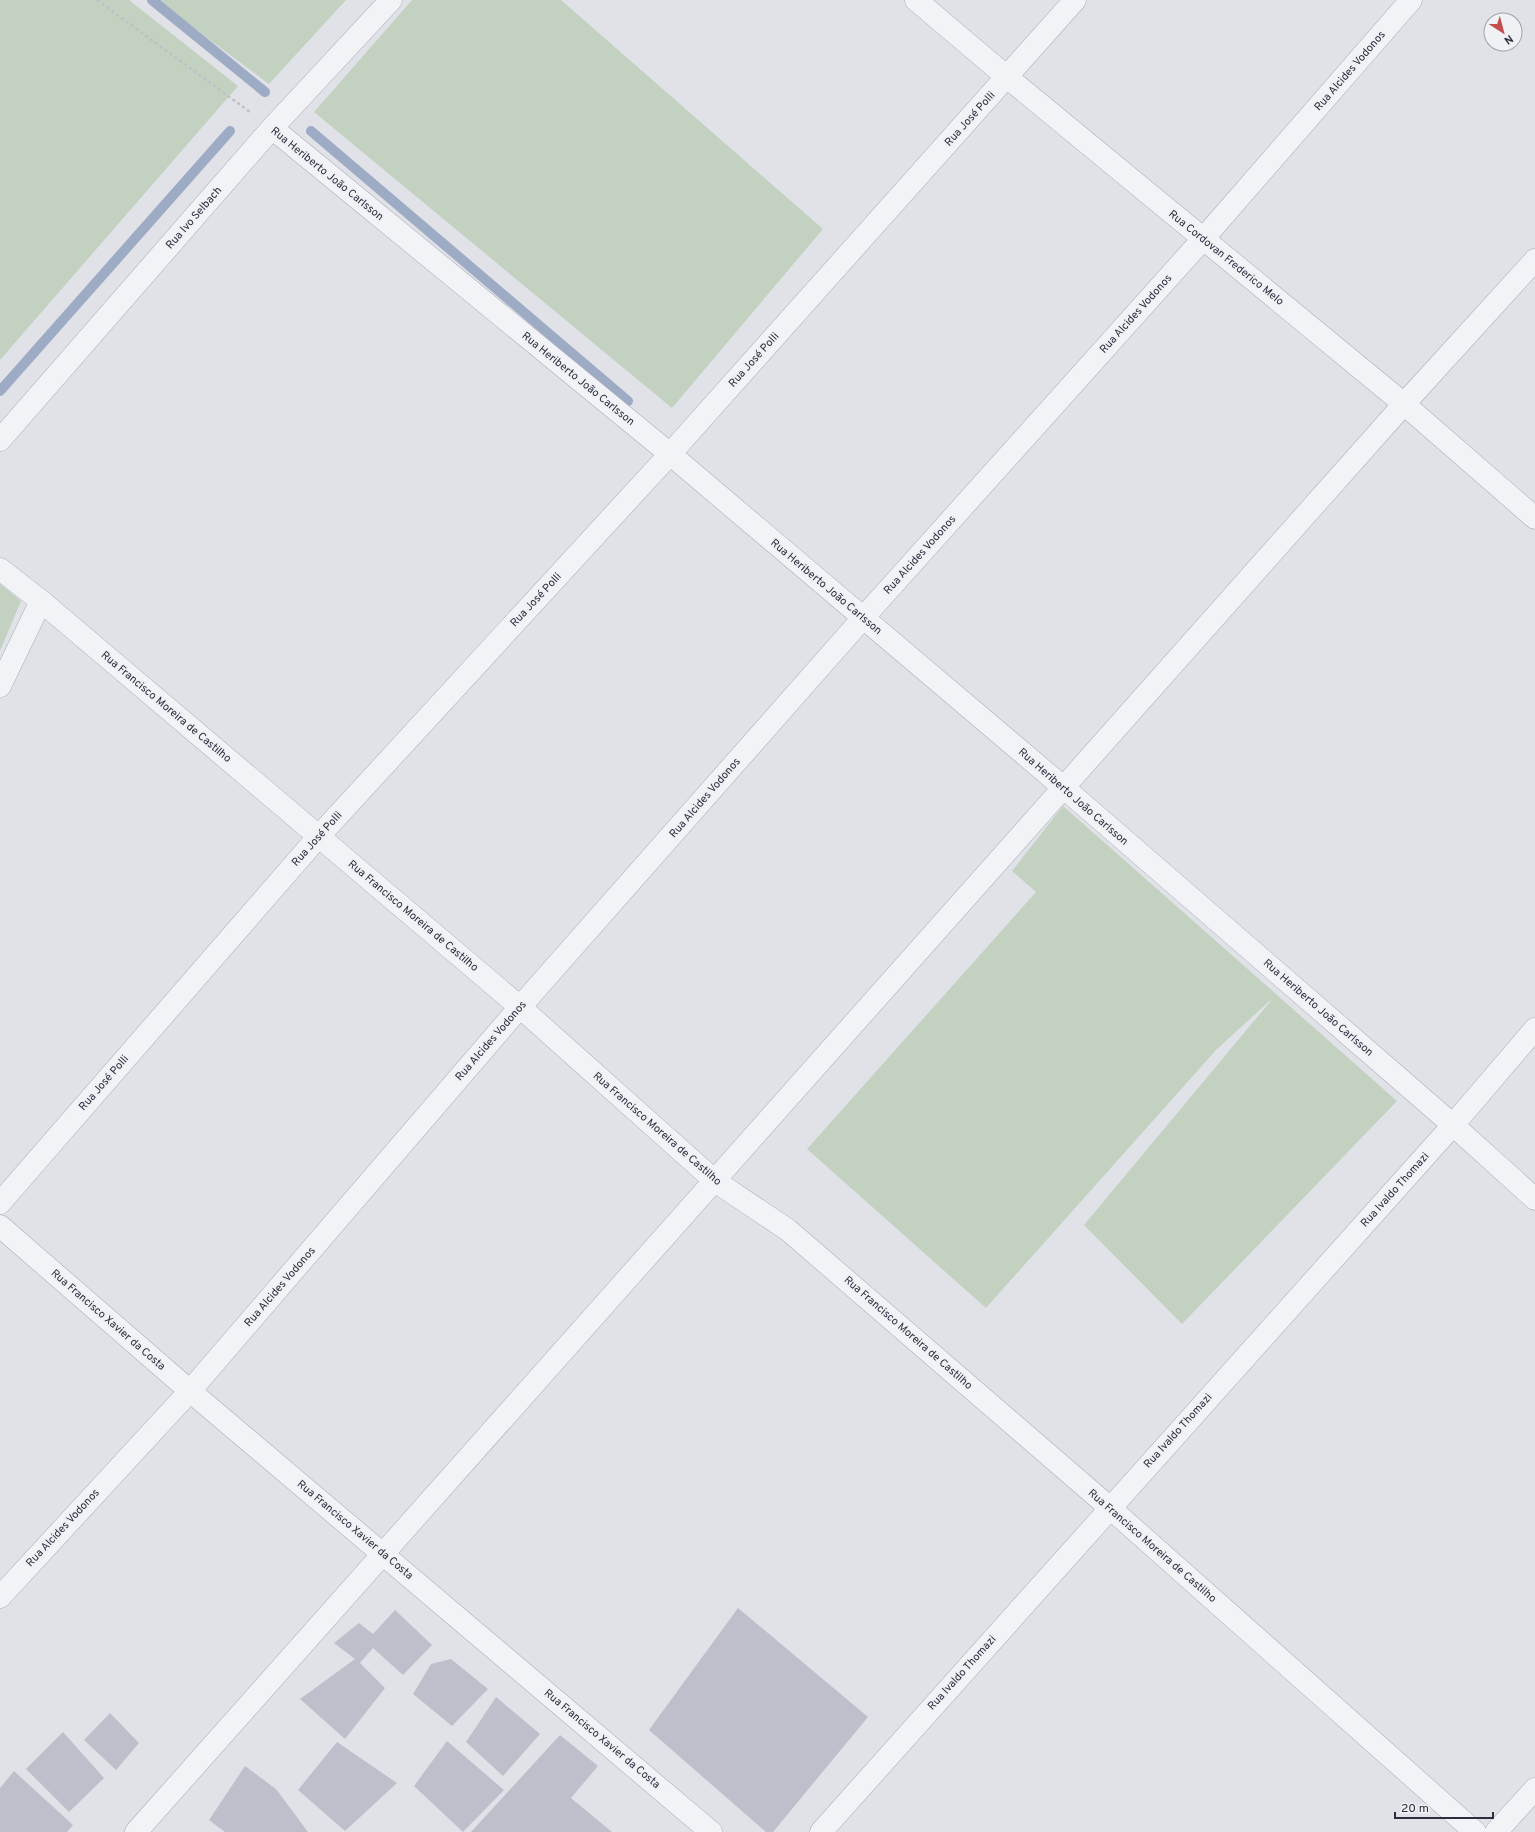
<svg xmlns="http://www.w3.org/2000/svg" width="1535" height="1832" viewBox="0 0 1535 1832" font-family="Overpass,sans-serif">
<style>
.green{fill:#c3d1c1}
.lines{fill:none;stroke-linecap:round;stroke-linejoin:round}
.stream{stroke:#9dabc5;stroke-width:10}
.building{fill:#bdc0ca}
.minor-casing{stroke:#a9acb5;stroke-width:23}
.tertiary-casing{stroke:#a9acb5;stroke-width:23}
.path{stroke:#bec0c6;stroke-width:2.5;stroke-dasharray:3 3;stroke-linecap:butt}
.minor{stroke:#f2f3f6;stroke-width:22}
.tertiary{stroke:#f2f3f6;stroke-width:22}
.labels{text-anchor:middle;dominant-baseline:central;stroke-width:4;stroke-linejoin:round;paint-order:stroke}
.street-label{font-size:11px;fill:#2a2e3e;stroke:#eff1f5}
</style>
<rect width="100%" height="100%" fill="#e0e2e8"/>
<path class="green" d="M0,0H129L238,86L0,360Z
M156,0H346L269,84Z
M412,0H561L823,229L672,408L314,112Z
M0,584L21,601L0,651Z
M1063,806L1397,1101L1182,1324L1084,1225L1274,997L1216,1050L986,1308L807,1149L1036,892L1012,871Z"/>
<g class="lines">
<path class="stream" d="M152,0L265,92
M311,131L628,401
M0,391L230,131"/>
</g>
<path class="building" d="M738,1608L868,1717L773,1832H766L649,1730Z
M395,1610L432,1645L403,1675L373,1648L360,1663L385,1688L345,1739L300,1699L355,1659L334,1643L359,1623L373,1634Z
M451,1659L488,1689L452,1726L413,1694L431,1664Z
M496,1697L540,1734L503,1776L466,1742Z
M110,1713L139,1743L116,1770L84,1740Z
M63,1732L104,1778L69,1812L26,1769Z
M560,1735L598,1766L571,1798L612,1832H471Z
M447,1741L504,1790L463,1832L414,1786Z
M337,1742L397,1783L345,1831L298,1790Z
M245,1766L276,1789L308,1832H225L209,1820Z
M14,1771L73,1825L67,1832H0V1788Z"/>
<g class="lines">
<defs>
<path id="minor" d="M916,0L1007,77L1404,404L1535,518
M272,128L670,454L1063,787L1453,1125L1535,1199
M0,440L272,128L391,0
M0,569L41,601L520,1007L715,1181L788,1230L1109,1507L1475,1832
M0,686L41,601
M0,1226L190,1391L711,1832
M0,1597L190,1391L520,1007L863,618L1203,239L1411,0
M136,1832L1404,404L1535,260
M821,1832L1453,1125L1535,1029
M1496,1832L1535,1789"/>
<path id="tertiary" d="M0,1203L319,836L670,454L1075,0"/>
</defs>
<use href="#minor" class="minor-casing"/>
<use href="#tertiary" class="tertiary-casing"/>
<path class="path" d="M97,0L250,112"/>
<use href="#minor" class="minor"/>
<use href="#tertiary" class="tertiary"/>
</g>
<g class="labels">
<g class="street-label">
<text transform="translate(1350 71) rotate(-49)">Rua Alcides Vodonos</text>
<text transform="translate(970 119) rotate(-48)">Rua José Polli</text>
<text transform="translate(327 174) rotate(39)">Rua Heriberto João Carlsson</text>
<text transform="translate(194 218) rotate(-49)">Rua Ivo Selbach</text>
<text transform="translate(1226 258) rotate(39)">Rua Cordovan Frederico Melo</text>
<text transform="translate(1136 314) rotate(-48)">Rua Alcides Vodonos</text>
<text transform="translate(754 360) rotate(-48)">Rua José Polli</text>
<text transform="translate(578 379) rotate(39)">Rua Heriberto João Carlsson</text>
<text transform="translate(920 555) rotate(-48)">Rua Alcides Vodonos</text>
<text transform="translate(826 587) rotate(40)">Rua Heriberto João Carlsson</text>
<text transform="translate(536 600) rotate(-47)">Rua José Polli</text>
<text transform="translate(166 707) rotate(40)">Rua Francisco Moreira de Castilho</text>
<text transform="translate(1073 797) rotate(41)">Rua Heriberto João Carlsson</text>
<text transform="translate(705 798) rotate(-49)">Rua Alcides Vodonos</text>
<text transform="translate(317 839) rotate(-48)">Rua José Polli</text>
<text transform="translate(413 916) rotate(40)">Rua Francisco Moreira de Castilho</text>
<text transform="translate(1318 1008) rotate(41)">Rua Heriberto João Carlsson</text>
<text transform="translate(491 1041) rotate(-49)">Rua Alcides Vodonos</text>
<text transform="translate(104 1083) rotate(-49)">Rua José Polli</text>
<text transform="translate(657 1129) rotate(41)">Rua Francisco Moreira de Castilho</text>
<text transform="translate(1395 1190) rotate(-48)">Rua Ivaldo Thomazi</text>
<text transform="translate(280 1287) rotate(-49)">Rua Alcides Vodonos</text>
<text transform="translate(108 1320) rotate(41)">Rua Francisco Xavier da Costa</text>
<text transform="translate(908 1333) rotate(41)">Rua Francisco Moreira de Castilho</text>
<text transform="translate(1178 1431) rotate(-48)">Rua Ivaldo Thomazi</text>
<text transform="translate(63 1528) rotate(-47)">Rua Alcides Vodonos</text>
<text transform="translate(355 1530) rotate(40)">Rua Francisco Xavier da Costa</text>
<text transform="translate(1152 1546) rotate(41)">Rua Francisco Moreira de Castilho</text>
<text transform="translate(962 1673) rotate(-48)">Rua Ivaldo Thomazi</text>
<text transform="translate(602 1739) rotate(40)">Rua Francisco Xavier da Costa</text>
</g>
</g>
<g transform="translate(1503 32) rotate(144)"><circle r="19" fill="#eff1f5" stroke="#a0a3ac"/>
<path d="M0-3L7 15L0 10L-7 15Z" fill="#c44e4d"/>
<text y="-6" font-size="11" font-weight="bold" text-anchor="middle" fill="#2a2e3e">N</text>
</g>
<path d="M1395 1812v6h98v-6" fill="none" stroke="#2a2e3e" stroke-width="2"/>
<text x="1401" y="1812" font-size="12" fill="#2a2e3e" stroke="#eff1f5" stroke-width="3" paint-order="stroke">20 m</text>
</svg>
